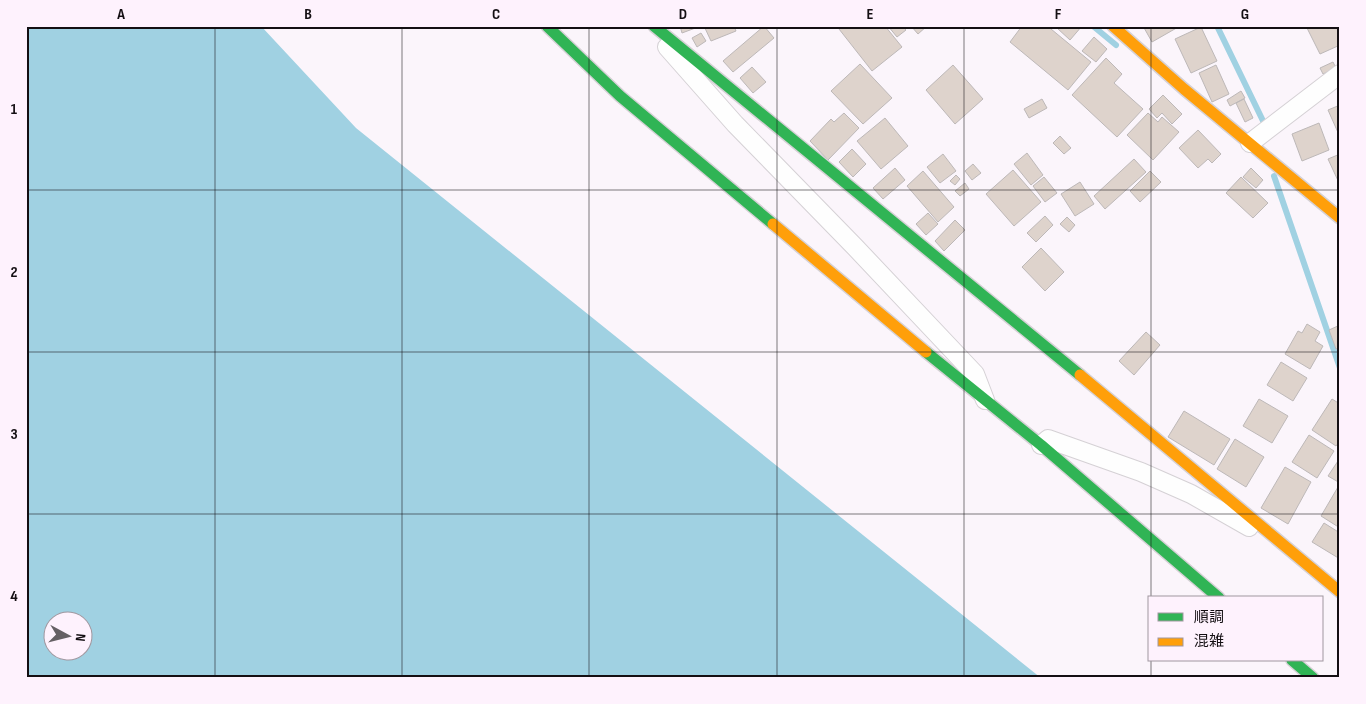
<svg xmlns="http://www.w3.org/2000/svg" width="1366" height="704" viewBox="0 0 1366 704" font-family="'Sofia Sans Condensed','Noto Sans JP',sans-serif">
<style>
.water{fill:#a0d1e2;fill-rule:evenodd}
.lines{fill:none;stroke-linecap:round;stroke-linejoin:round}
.stream{stroke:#a0d1e2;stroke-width:6}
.building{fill:#ded3cc;stroke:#bdb8b8}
.street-casing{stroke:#d5d1d5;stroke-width:20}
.fast-casing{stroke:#d5d1d5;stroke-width:14}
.slow-casing{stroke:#d5d1d5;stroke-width:14}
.street{stroke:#fefefe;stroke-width:18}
.fast{stroke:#30b455;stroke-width:11}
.slow{stroke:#ff9f0a;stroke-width:11}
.grid{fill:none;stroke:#140f13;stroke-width:1;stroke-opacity:0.55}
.neatline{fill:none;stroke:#140f13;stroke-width:2}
.grid-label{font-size:16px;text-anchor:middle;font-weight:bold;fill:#140f13}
</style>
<rect width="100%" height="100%" fill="#fbf5fb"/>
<path class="water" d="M26,26H261L356,128L1041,678H26ZM52,622H82V652H52Z"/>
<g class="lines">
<path class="stream" d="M1093,26L1116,45
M1217,26L1265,125
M1274,176L1340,368"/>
</g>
<path class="building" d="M680,26H698V27L682,33Z
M704,26H734L736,31L711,41Z
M764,26L774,38L733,72L723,61Z
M843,26H885L902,47L872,71L839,29Z
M888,26H902L906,30L897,37Z
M911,26H927L918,34Z
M1022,26H1052L1051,29L1091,62L1068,90L1010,42Z
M1059,26H1082L1070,40L1057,28Z
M1143,26H1180L1152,42Z
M1306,26H1340V45L1320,54Z
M1201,27L1217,61L1191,73L1175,39Z
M701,33L706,41L697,47L692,38Z
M1094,37L1107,49L1096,62L1082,51Z
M1106,58L1122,74L1114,83L1143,109L1117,137L1072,95Z
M1333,62L1336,68L1323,74L1320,68Z
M860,64L892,98L863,124L831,91Z
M953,65L983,99L955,124L926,90Z
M1216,65L1229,94L1212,102L1199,73Z
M752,67L766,82L753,93L740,78Z
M1241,91L1245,98L1230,106L1227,100Z
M1163,95L1182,114L1172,124L1162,113L1157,118L1149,109Z
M1042,99L1047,108L1029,118L1024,109Z
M1244,99L1253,118L1245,122L1236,103Z
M1340,105V137L1328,110Z
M844,113L859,128L828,160L810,141L831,119L834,122Z
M1148,113L1158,122L1162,117L1179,132L1153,160L1127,135Z
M885,118L908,146L881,169L857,141Z
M1319,123L1329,150L1302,161L1292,134Z
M1198,130L1221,154L1212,163L1208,159L1198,168L1179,148Z
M1060,136L1071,148L1064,154L1053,143Z
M852,149L866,164L853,177L839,162Z
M1027,153L1043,175L1031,185L1014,164Z
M943,154L956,171L940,183L927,167Z
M1340,154V185L1328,159Z
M1134,159L1146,172L1105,209L1094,196Z
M973,164L981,173L972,180L965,171Z
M895,168L905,180L883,199L873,188Z
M1251,168L1263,180L1256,188L1243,177Z
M1013,170L1041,202L1014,226L986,194Z
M923,171L954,207L938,222L907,186Z
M1150,171L1161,182L1140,202L1130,191Z
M956,175L960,179L955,185L950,181Z
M1044,177L1057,193L1045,202L1033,186Z
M1241,177L1268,203L1253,218L1226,193Z
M1080,182L1094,204L1075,216L1061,194Z
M965,183L969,189L960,196L955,191Z
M928,213L938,224L926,235L916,224Z
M1045,216L1053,225L1036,242L1027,233Z
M1067,217L1075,225L1069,232L1060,224Z
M955,220L965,230L944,251L935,241Z
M1041,248L1064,272L1045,291L1022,267Z
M1307,324L1320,332L1315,341L1323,346L1310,369L1285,354L1298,331L1302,333Z
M1340,325V347L1336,349L1329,330Z
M1146,332L1160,345L1134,375L1119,361Z
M1281,362L1307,378L1293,401L1267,385Z
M1259,399L1288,416L1272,443L1243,426Z
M1332,399L1340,404V441L1336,446L1312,430Z
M1184,411L1230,439L1214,465L1168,437Z
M1309,435L1334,451L1317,478L1292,462Z
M1235,439L1264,457L1246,487L1217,469Z
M1340,458V483L1328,476Z
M1285,467L1311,482L1288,524L1261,508Z
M1338,487L1340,489V528L1321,516Z
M1324,523L1340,533V559L1312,542Z"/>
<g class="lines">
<defs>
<path id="street" d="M667,47L735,124L855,247L975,374L985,400
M1250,143L1340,74
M1041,445L1048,439L1141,472L1191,494L1249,527"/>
<path id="fast" d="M547,26L620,96L773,224
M654,26L1080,375
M926,352L1041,445L1219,598
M1292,660L1313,678"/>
<path id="slow" d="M1113,26L1184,89L1340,218
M773,224L926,352
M1080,375L1340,592"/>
</defs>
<use href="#street" class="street-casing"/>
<use href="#fast" class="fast-casing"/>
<use href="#slow" class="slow-casing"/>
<use href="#street" class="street"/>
<use href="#fast" class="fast"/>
<use href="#slow" class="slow"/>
</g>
<path class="grid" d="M215,26V678M402,26V678M589,26V678M777,26V678M964,26V678M1151,26V598M26,190H1340M26,352H1340M26,514H1340M1151,660V678"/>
<rect width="1366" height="704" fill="none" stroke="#fef2fd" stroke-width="55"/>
<rect x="1148" y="596" width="175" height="65" fill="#fef2fd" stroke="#a0979f"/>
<rect x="1158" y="613" width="25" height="8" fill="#30b455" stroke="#a0979f"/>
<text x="1194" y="622" font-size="15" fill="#140f13">順調</text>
<rect x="1158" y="638" width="25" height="8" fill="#ff9f0a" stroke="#a0979f"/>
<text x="1194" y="646" font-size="15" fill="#140f13">混雑</text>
<g transform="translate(68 636) rotate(97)"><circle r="24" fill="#fef2fd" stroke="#a0979f"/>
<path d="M0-4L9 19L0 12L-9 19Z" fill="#656064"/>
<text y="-8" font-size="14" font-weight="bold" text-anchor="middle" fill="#140f13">N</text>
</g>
<rect x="28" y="28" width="1310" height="648" class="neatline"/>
<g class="grid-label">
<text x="121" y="19">A</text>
<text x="308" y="19">B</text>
<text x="496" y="19">C</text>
<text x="683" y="19">D</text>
<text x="870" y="19">E</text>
<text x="1058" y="19">F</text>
<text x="1245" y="19">G</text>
<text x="14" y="114">1</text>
<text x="14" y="277">2</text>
<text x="14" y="439">3</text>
<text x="14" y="601">4</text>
</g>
</svg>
